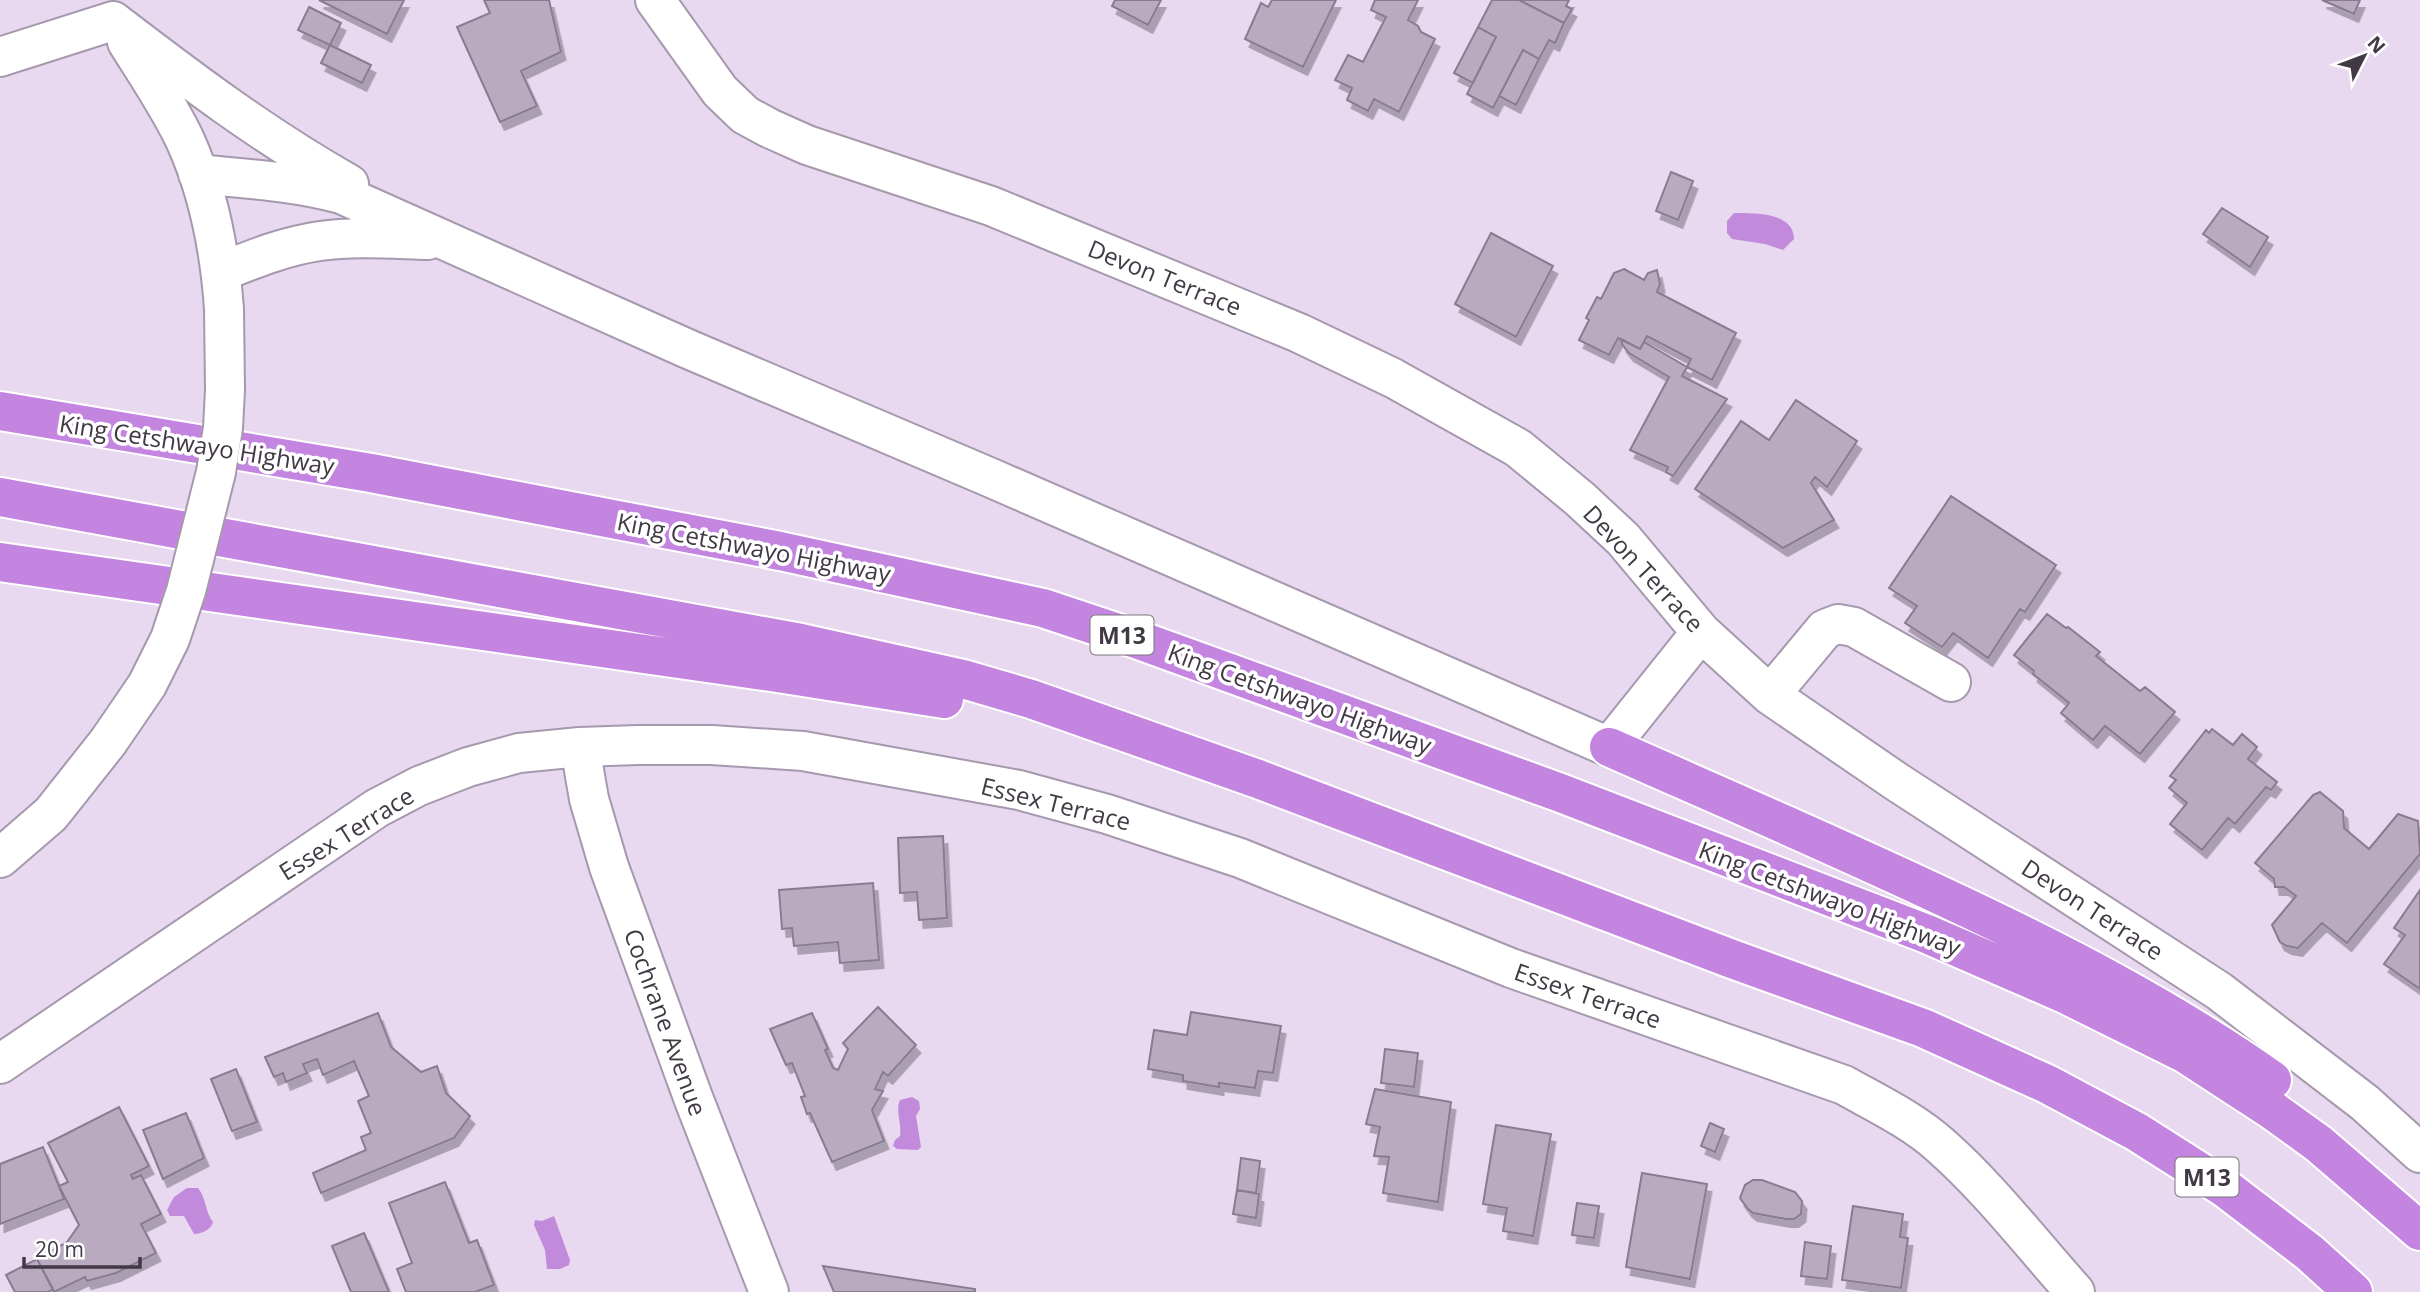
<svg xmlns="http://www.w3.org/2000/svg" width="2420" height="1292" viewBox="0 0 2420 1292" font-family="'Open Sans',sans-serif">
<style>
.water{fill:#c18ada}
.building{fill:#b9aac0;stroke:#897b90;stroke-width:2;filter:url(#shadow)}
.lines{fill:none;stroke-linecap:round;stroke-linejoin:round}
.minor-casing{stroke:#a698ad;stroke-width:42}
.highway-casing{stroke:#fff;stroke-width:42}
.minor{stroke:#fff;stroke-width:38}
.highway{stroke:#c485e1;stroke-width:38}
.minor-bridge-casing{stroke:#a698ad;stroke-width:42;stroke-linecap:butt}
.minor-bridge{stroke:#fff;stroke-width:38}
.labels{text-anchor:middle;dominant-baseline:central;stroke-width:7;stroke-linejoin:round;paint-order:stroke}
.shield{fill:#fff;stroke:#7a757c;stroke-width:2}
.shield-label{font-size:23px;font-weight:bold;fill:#413a44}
.street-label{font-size:24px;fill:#413a44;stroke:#fff}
</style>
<defs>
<filter id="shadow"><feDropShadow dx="4.5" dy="8" stdDeviation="0" flood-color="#0004"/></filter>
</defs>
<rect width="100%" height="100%" fill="#e8d9f0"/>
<path class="water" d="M1734,213C1754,213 1794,212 1794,239L1783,250L1765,244L1732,239L1727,233V221Z
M912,1097L919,1101L920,1109L916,1116L921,1147L918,1150L897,1149L893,1146L895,1140L900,1136C902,1123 895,1111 900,1100Z
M187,1188H198C206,1197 205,1212 213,1222C211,1230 201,1234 194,1234L184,1216H170L167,1210L174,1197Z
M554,1216L570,1260L569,1265L560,1269H547L545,1250L534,1225L535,1220L542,1221Z"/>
<path class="building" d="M319,0H404L387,34Z
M484,0H549L561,52L521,71L537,106L500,122L457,27L490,13Z
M1115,0H1161L1148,25L1112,6Z
M1272,0H1336L1303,67L1245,39L1261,3L1268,7Z
M1375,0H1418L1408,20L1418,26L1421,32L1435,39L1399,112L1374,99L1368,111L1347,100L1352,88L1335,80L1348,55L1363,62L1386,17L1371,10Z
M1492,0H1519L1564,23L1555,43L1549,40L1539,59L1523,50L1493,108L1467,94L1496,37L1478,27Z
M1519,0H1569L1566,6L1572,9L1564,23Z
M2322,0H2360L2354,14Z
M309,7L341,23L330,45L298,30Z
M1478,27L1496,37L1473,83L1454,73Z
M330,45L371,65L362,83L321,63Z
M1523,50L1539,59L1516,105L1499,96Z
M1671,172L1693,181L1678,220L1656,211Z
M2222,208L2268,237L2250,267L2203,234Z
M1491,233L1553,266L1516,337L1455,304Z
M1624,269L1644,280L1648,273L1657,270L1660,284L1657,292L1736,333L1712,380L1687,367L1691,359L1647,336L1640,349L1618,338L1609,355L1579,340L1589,320L1586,318L1597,297L1601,299L1614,273Z
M1621,339L1640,349L1644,342L1687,367L1682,376L1727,399L1673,476L1666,472L1668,467L1630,450L1669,377L1629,353L1622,344Z
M1796,400L1857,441L1827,487L1815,477L1811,483L1834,520L1783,548L1695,489L1741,421L1769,440Z
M1951,496L2056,565L2025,612L2020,609L1988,658L1953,633L1942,647L1905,623L1917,606L1889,588Z
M2047,614L2066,628L2068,627L2100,652L2096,656L2140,691L2145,687L2175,712L2140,754L2105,726L2093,740L2061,713L2069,703L2033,674L2034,671L2014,655Z
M2212,729L2233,745L2242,734L2257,747L2248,759L2277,782L2271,790L2266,787L2235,824L2228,818L2202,850L2170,824L2187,803L2169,788L2176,780L2170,776L2206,730L2209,733Z
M2320,792L2343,811L2344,828L2369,849L2398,814L2418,821L2420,854L2347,943L2322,923L2298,948L2287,946L2280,942L2272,925L2296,896L2284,887H2275L2274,879L2255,863L2313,795Z
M943,836L947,918L919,920L917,892L900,893L898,838Z
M873,883L879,960L840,963L838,942L794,946L792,928L782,929L779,890Z
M2420,890V989L2384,964L2405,935L2394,928Z
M878,1007L916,1045L888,1076L883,1072L875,1089L883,1091L872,1110L884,1141L832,1162L810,1113L807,1114L801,1097L805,1096L792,1063L786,1065L770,1029L812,1013L828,1049L825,1050L833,1068L838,1070L848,1049L843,1043Z
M1191,1012L1281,1026L1273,1073L1258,1071L1255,1088L1219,1083V1087L1183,1081V1075L1148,1069L1154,1030L1187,1035Z
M378,1013L391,1047L421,1072L437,1066L446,1093L470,1116L454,1138L321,1193L313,1173L366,1150L361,1137L371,1133L358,1101L369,1096L354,1061L323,1075L317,1059L303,1064L307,1073L286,1082L283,1073L274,1077L265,1057Z
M1385,1049L1418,1053L1414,1087L1381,1083Z
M236,1069L257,1122L232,1131L211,1079Z
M1375,1089L1451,1102L1438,1202L1383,1193L1389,1157L1374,1156L1380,1127L1366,1124Z
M119,1107L149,1166L131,1175L133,1179L141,1175L161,1214L141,1224L156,1253L116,1273L87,1281L85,1277L54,1292L37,1259L67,1242L79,1225L59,1186L68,1182L48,1143Z
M186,1113L204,1158L163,1179L143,1130Z
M1710,1123L1724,1129L1715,1152L1701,1146Z
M1496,1125L1551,1134L1533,1236L1503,1231L1507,1208L1483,1204Z
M43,1147L64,1199L0,1224V1164Z
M1241,1158L1260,1161L1256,1193L1237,1190Z
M1642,1173L1707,1184L1690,1279L1626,1267Z
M1753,1180H1762L1795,1192L1802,1201L1801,1214L1794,1219H1786L1753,1213L1748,1209L1740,1198L1745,1185Z
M445,1182L469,1243L477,1240L494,1285L475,1292H406L397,1269L412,1263L389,1203Z
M1237,1190L1259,1194L1256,1218L1233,1214Z
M1577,1203L1599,1206L1594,1238L1572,1235Z
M1853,1206L1903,1214L1900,1237L1908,1238L1901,1288L1842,1280Z
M364,1233L389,1292H351L332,1246Z
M1805,1242L1831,1246L1827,1279L1801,1276Z
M37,1259L53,1289L48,1292H15L6,1275Z
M823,1266L975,1289V1292H834Z"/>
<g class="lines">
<defs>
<path id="minor" d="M655,0L720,91L745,115L769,128L807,145L991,206L1299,333L1393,378L1518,448L1580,499L1623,539L1701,632L1770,695L1897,782L2219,991L2365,1103L2420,1153
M113,21C190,80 264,136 349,184
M127,42C147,74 169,106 185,140C209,193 220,251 224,309
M0,57L113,21
M198,174C247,179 294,181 341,194L688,349L989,477L1609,747L1701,632
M221,272C253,259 285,246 320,241C355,236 392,239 428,240
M1770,695L1825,629L1838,624L1854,627L1951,682
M580,747L589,799L609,867L694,1100L769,1292
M0,858L51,814L108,742
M0,1064L377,808L419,786L468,767L519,753L580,747L638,745H712L803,751L1019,790L1107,814L1240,858L1511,968L1844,1085C1876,1103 1912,1120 1940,1145C1989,1188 2031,1243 2075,1292"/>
<path id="highway" d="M0,411L371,473L780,551L1043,608L1136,639L1558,792L1927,934L2065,994L2186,1054L2272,1110L2319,1144L2420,1231
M0,497L801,643L963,679L1031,699L1258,779L1732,959L1923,1028L2047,1084L2137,1132L2225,1188L2310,1253L2353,1292
M0,562L771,672L944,699
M1609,747C1722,797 1836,846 1948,899C2061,952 2170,1008 2272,1080"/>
</defs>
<use href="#minor" class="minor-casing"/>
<use href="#highway" class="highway-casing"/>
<use href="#minor" class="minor"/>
<use href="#highway" class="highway"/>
<defs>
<path id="minor-bridge" d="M108,742L147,685L170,639L186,591L216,472L223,428L225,390L224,309"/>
</defs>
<use href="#minor-bridge" class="minor-bridge-casing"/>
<use href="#minor-bridge" class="minor-bridge"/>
</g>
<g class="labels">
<g class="shield">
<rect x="1090.5" y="615.5" width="63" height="39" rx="5"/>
<rect x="2175.5" y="1157.5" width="63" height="39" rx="5"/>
</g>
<g class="shield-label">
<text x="1122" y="635">M13</text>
<text x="2207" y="1177">M13</text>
</g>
<g class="street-label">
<text transform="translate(1165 277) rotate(22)">Devon Terrace</text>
<text transform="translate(197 444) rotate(9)">King Cetshwayo Highway</text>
<text transform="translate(754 547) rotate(11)">King Cetshwayo Highway</text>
<text transform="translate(1644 568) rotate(47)">Devon Terrace</text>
<text transform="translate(1300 698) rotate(20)">King Cetshwayo Highway</text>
<text transform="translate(1056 803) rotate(14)">Essex Terrace</text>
<text transform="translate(346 833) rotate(-32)">Essex Terrace</text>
<text transform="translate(1830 898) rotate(21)">King Cetshwayo Highway</text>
<text transform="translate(2093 909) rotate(33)">Devon Terrace</text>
<text transform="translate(1588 995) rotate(19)">Essex Terrace</text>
<text transform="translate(666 1022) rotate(70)">Cochrane Avenue</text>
</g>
</g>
<g transform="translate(2364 56) rotate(48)" stroke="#ffffff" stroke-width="5" paint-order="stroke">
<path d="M0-5L12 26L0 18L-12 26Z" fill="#413a44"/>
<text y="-10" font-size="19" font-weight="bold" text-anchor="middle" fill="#413a44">N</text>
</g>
<path d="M24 1257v10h116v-10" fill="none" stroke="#413a44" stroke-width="3.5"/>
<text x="35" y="1257" font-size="21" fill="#413a44" stroke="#ffffff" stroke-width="5" paint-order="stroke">20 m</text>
</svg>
